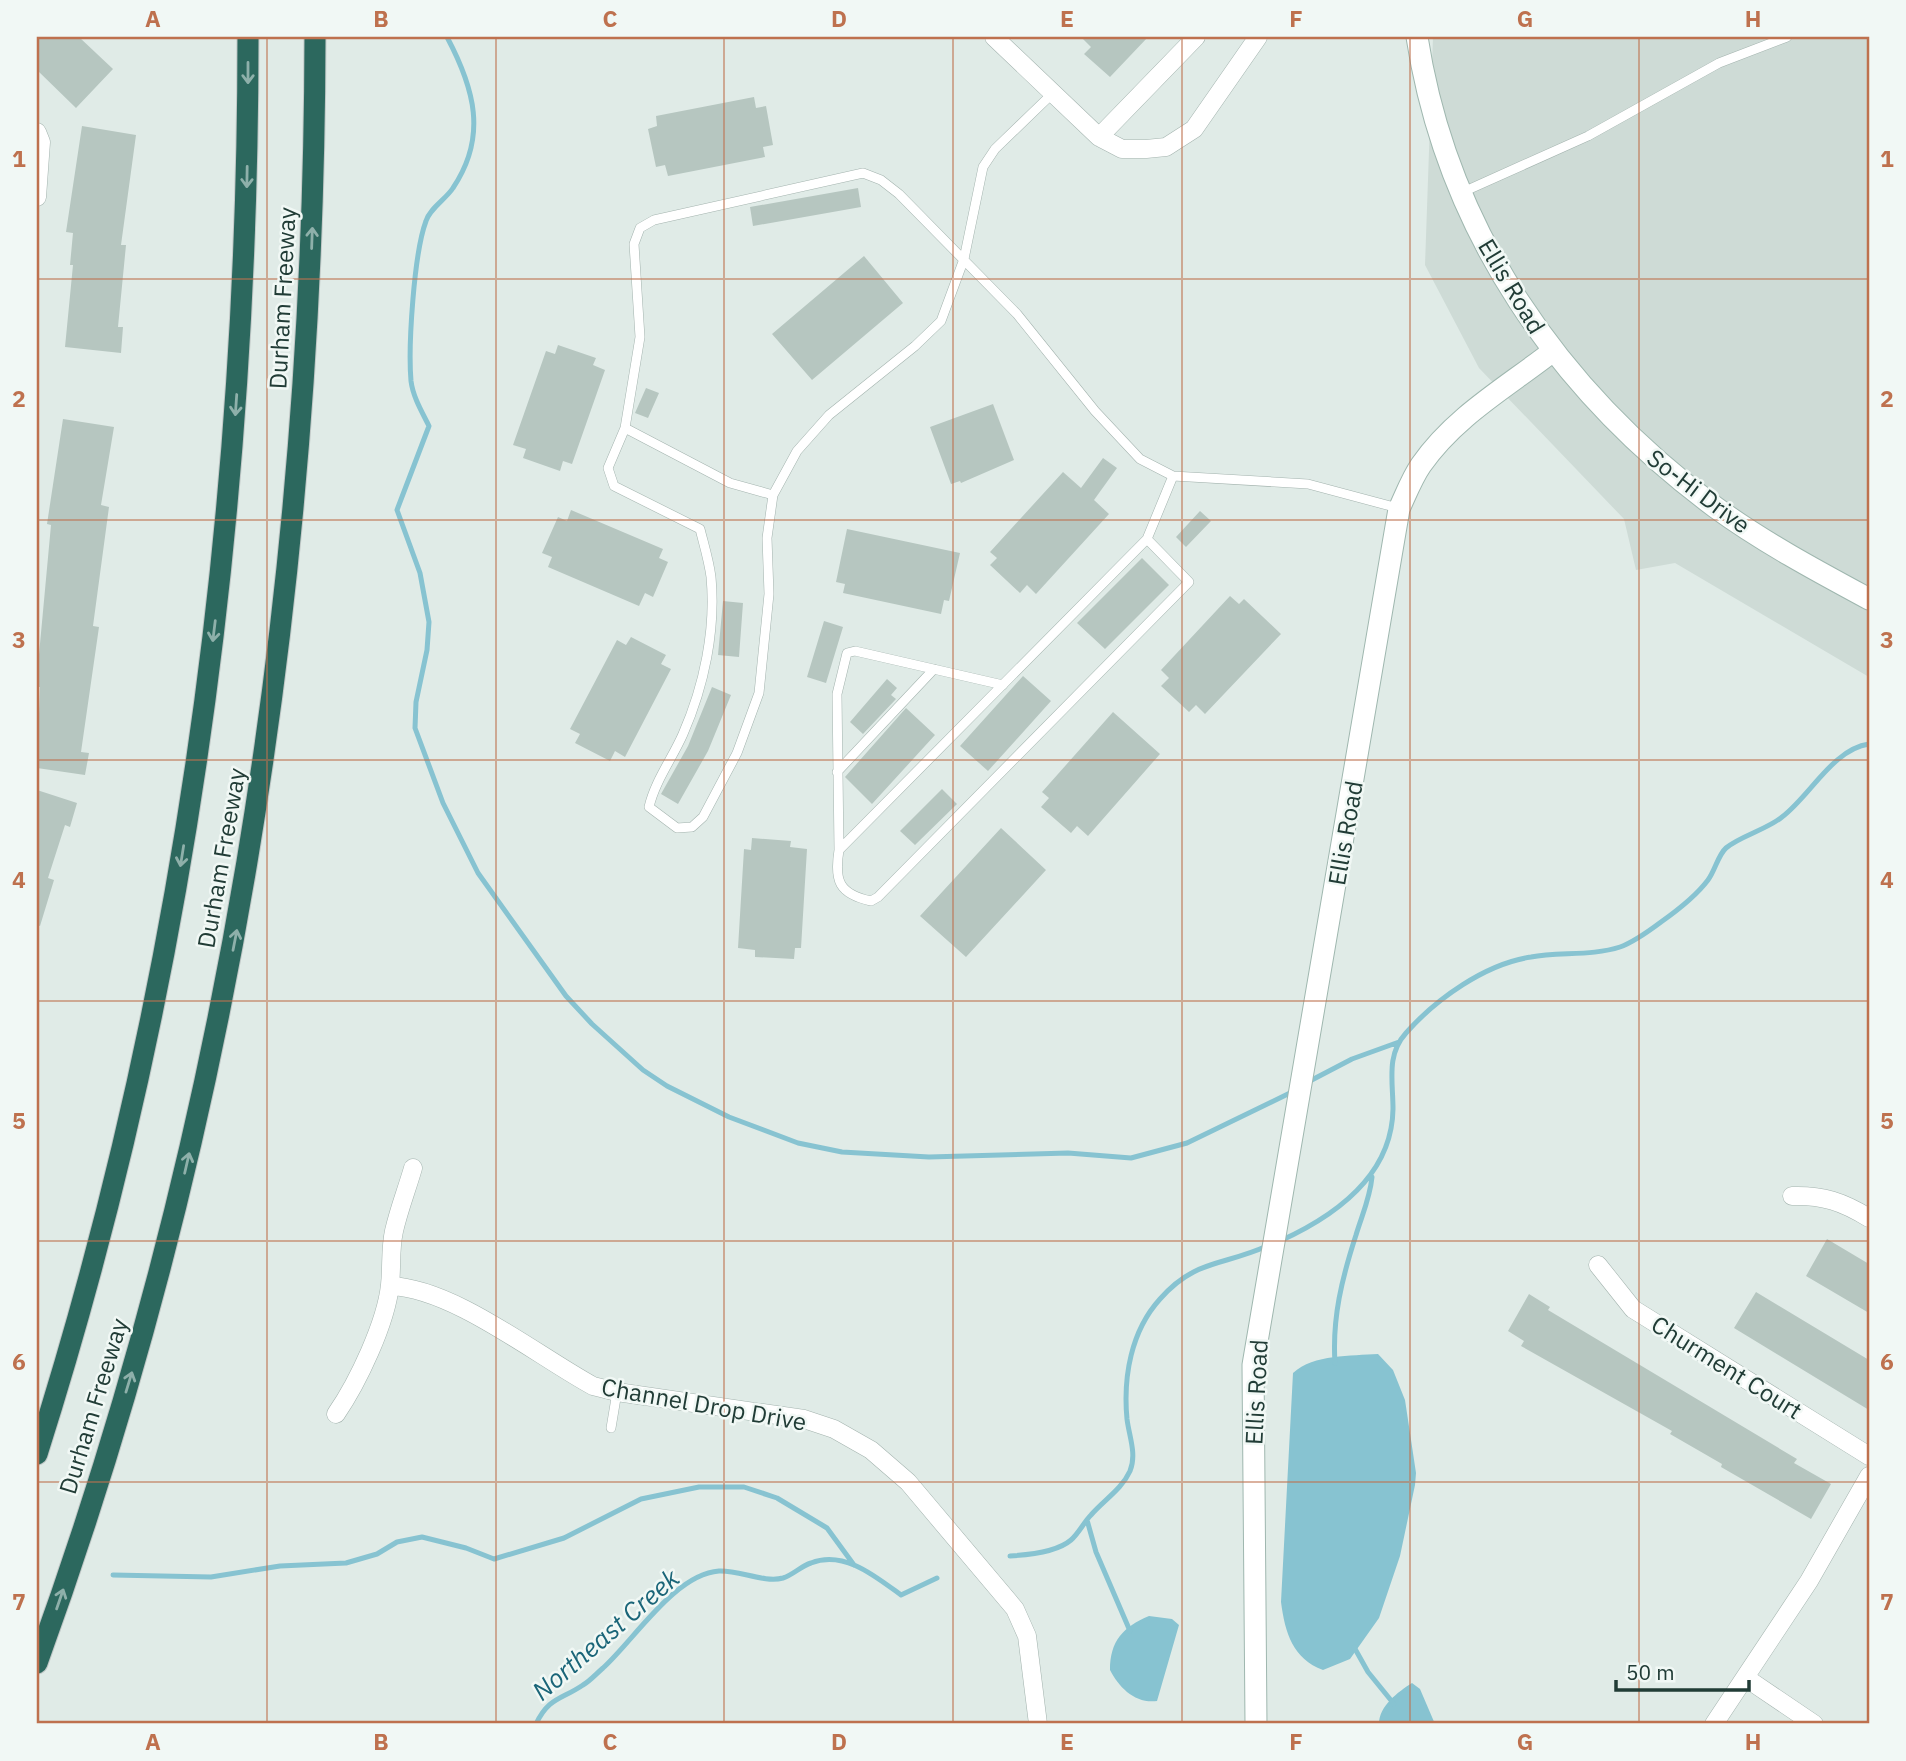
<svg xmlns="http://www.w3.org/2000/svg" width="1906" height="1761" viewBox="0 0 1906 1761" font-family="'IBM Plex Sans',sans-serif">
<style>
.built{fill:#cedbd6}
.water{fill:#87c3d1}
.lines{fill:none;stroke-linecap:round;stroke-linejoin:round}
.stream{stroke:#87c3d1;stroke-width:5}
.building{fill:#b6c6c0}
.lane-casing{stroke:#a3b3ae;stroke-width:10}
.street-casing{stroke:#a3b3ae;stroke-width:19}
.secondary-casing{stroke:#9fb7af;stroke-width:23}
.highway-casing{stroke:#c1c8c7;stroke-width:23}
.lane{stroke:#fff;stroke-width:9}
.street{stroke:#fff;stroke-width:18}
.secondary{stroke:#fff;stroke-width:21}
.highway{stroke:#2c685e;stroke-width:21}
.oneway{stroke:#8eb0aa}
.grid{fill:none;stroke:#be714e;stroke-width:2;stroke-opacity:0.55}
.labels{text-anchor:middle;dominant-baseline:central;stroke-width:5;stroke-linejoin:round;paint-order:stroke}
.street-label{font-size:24px;fill:#213c36;stroke:#f1f8f5}
.water-label{font-size:26px;font-style:italic;fill:#1a6578;stroke:#f1f8f5}
.neatline{fill:none;stroke:#be714e;stroke-width:2.5}
.grid-label{font-size:23px;text-anchor:middle;font-weight:bold;fill:#be714e}
</style>
<rect width="100%" height="100%" fill="#e0ebe7"/>
<path class="built" d="M1433,37H1869V677L1675,563L1636,570L1624,519L1479,368L1425,265Z"/>
<path class="water" d="M1378,1354L1393,1370L1405,1400L1416,1473L1415,1485L1400,1556L1379,1618L1350,1659L1323,1670C1293,1659 1285,1633 1281,1602L1293,1373C1314,1354 1351,1356 1378,1354Z
M1149,1616L1172,1619L1179,1625L1157,1701C1136,1704 1119,1688 1110,1670C1110,1641 1123,1627 1149,1616Z
M1412,1683L1420,1689L1435,1724H1379C1379,1706 1398,1692 1412,1683Z"/>
<g class="lines">
<path class="stream" d="M447,37C474,88 488,136 453,188C446,199 430,208 426,221C414,253 408,346 411,381C413,397 422,412 429,426L397,510L420,573L429,622L427,650L416,702L415,728L443,803L478,873L566,996L592,1024L643,1070L667,1086L729,1117L798,1143L842,1152L929,1157L1068,1153L1131,1158L1187,1143L1292,1092
M1306,1083L1352,1059L1399,1042
M1280,1241C1335,1216 1392,1176 1393,1109C1393,1081 1386,1055 1406,1033C1436,999 1485,964 1531,957C1559,952 1593,956 1620,947C1634,942 1649,931 1661,922C1678,910 1696,896 1708,880C1715,871 1718,855 1726,848C1740,836 1766,830 1782,817C1810,796 1833,749 1869,744
M1335,1363C1332,1318 1342,1278 1356,1235C1362,1215 1370,1198 1372,1177
M1087,1520L1096,1552L1130,1631
M1010,1556C1028,1555 1057,1552 1071,1540C1079,1533 1084,1522 1091,1515C1104,1500 1122,1489 1130,1471C1137,1454 1129,1436 1127,1419C1123,1377 1131,1331 1160,1299C1195,1259 1223,1266 1267,1246
M113,1575L211,1577L280,1566L346,1563L377,1554L397,1542L422,1537L466,1548L494,1559L564,1538L641,1499L699,1487H744L777,1498L827,1528L854,1565
M1354,1647L1368,1672L1394,1704
M536,1724C549,1697 561,1700 583,1685C590,1681 596,1674 603,1668C634,1640 675,1574 719,1571C739,1570 764,1583 783,1578C793,1575 801,1566 811,1563C844,1550 875,1576 901,1595L937,1578"/>
</g>
<path class="building" d="M37,37H79L113,69L76,108L37,70Z
M1081,37H1148L1110,77L1084,54L1091,47Z
M754,97L756,108L766,106L773,145L763,147L765,157L668,176L665,165L656,167L648,129L657,126L656,116Z
M82,126L136,135L121,245H126L118,327H123L121,353L65,347L73,265H70L73,233L66,232Z
M858,188L861,207L753,226L750,207Z
M864,256L903,303L812,380L772,334Z
M558,345L596,358L593,365L605,370L572,464L563,461L560,471L523,458L526,449L513,445L546,351L555,354Z
M646,388L659,393L648,418L635,413Z
M993,404L1014,460L961,483L960,481L951,484L930,427Z
M63,419L114,427L101,505L109,507L93,626L99,627L81,752L89,753L85,775L37,768L40,687H37V676L51,525L47,524Z
M1103,458L1117,468L1094,500L1109,514L1036,594L1027,585L1020,593L990,565L997,558L990,552L1063,472L1081,488Z
M571,510L663,549L659,558L668,562L653,597L645,593L639,606L548,567L552,557L542,553L558,517L567,521Z
M1200,511L1211,521L1186,547L1176,537Z
M847,529L960,553L949,601L944,600L941,614L843,593L845,584L836,582Z
M1142,558L1169,585L1105,649L1077,623Z
M1230,596L1239,604L1244,599L1281,634L1205,714L1196,705L1189,712L1161,686L1169,678L1161,670Z
M723,601L743,603L739,657L718,655Z
M824,621L843,627L826,683L807,677Z
M631,637L666,655L661,664L671,669L625,757L615,751L610,761L575,743L580,734L570,729L617,640L626,645Z
M1023,676L1051,701L988,771L960,746Z
M887,679L897,688L891,695L896,699L863,734L850,722Z
M712,687L731,695L708,751L678,804L661,794L688,746Z
M906,708L935,735L872,804L845,777Z
M1113,712L1160,754L1088,836L1077,826L1071,833L1041,807L1049,798L1042,792Z
M942,789L957,804L915,845L900,831Z
M37,790L77,803L70,827L65,825L48,878L54,880L40,926L37,925Z
M1001,828L1046,870L966,957L920,916Z
M752,838L791,841L790,847L807,849L801,948H795L794,959L755,957V950L738,948L744,849L751,850Z
M1827,1239L1869,1264V1313L1806,1276Z
M1756,1292L1869,1360V1410L1734,1328Z
M1529,1294L1550,1307L1548,1310L1797,1459L1794,1463L1831,1484L1811,1519L1721,1467L1722,1464L1670,1434L1672,1431L1521,1346L1524,1341L1508,1331Z"/>
<g class="lines">
<defs>
<path id="lane" d="M1463,192L1588,136L1719,63L1787,37
M625,428L608,468L614,486L700,529C704,545 709,561 711,577C716,630 704,686 683,734C672,759 655,781 649,807L677,828L692,827L703,817L737,753L759,693L769,594L767,538L773,495L797,451L829,415L915,346L941,321L964,259L983,167L995,149L1053,93
M773,495L730,483L625,428L640,337L634,244L640,228L654,220L863,173L881,180L899,194L1017,314L1095,411L1140,459L1173,476L1308,484L1398,508
M1147,539L1189,582L878,897L871,901C839,894 834,881 839,850L1147,539L1173,476
M837,772L934,669
M839,850L837,694L847,653L855,651L1003,685
M611,1428L617,1392"/>
<path id="street" d="M994,37L1099,137L1122,149H1146L1166,147L1194,129L1258,37
M37,132L41,142L37,197
M1099,137L1196,37
M1792,1196C1823,1195 1843,1202 1869,1218
M1598,1265L1633,1309L1869,1456
M390,1286C453,1288 536,1355 593,1386L617,1392L804,1419L834,1429L871,1450L908,1482L1015,1609L1027,1636L1038,1724
M336,1414C358,1382 386,1323 390,1285C392,1266 390,1249 394,1231C399,1209 407,1189 413,1168
M1746,1678L1814,1724
M1714,1724L1809,1581L1869,1476"/>
<path id="secondary" d="M1417,37C1447,231 1559,391 1715,507C1763,542 1817,571 1869,599
M1256,1724L1253,1365L1399,509C1406,494 1412,478 1421,465C1455,416 1507,387 1553,351"/>
<path id="highway" d="M37,1454C183,996 248,517 248,37
M37,1663C227,1141 314,592 315,37"/>
</defs>
<use href="#lane" class="lane-casing"/>
<use href="#street" class="street-casing"/>
<use href="#secondary" class="secondary-casing"/>
<use href="#highway" class="highway-casing"/>
<use href="#lane" class="lane"/>
<use href="#street" class="street"/>
<use href="#secondary" class="secondary"/>
<use href="#highway" class="highway"/>
</g>
<defs><path id="oneway-shaft" d="M-6 0H5M1.5-3L5.5 0L1.5 3" fill="none" stroke-width="1.6" stroke-linecap="round" stroke-linejoin="round" transform="scale(1.75)"/></defs>
<g class="oneway">
<use href="#oneway-shaft" transform="translate(248 73) rotate(90)"/>
<use href="#oneway-shaft" transform="translate(247 177) rotate(91)"/>
<use href="#oneway-shaft" transform="translate(312 238) rotate(-88)"/>
<use href="#oneway-shaft" transform="translate(236 405) rotate(94)"/>
<use href="#oneway-shaft" transform="translate(214 631) rotate(97)"/>
<use href="#oneway-shaft" transform="translate(182 856) rotate(99)"/>
<use href="#oneway-shaft" transform="translate(235 940) rotate(-79)"/>
<use href="#oneway-shaft" transform="translate(187 1163) rotate(-77)"/>
<use href="#oneway-shaft" transform="translate(129 1382) rotate(-73)"/>
<use href="#oneway-shaft" transform="translate(60 1599) rotate(-71)"/>
</g>
<path class="grid" d="M267,37V1724M496,37V1724M724,37V1724M953,37V1724M1182,37V1724M1410,37V1724M1639,37V1724M37,279H1869M37,520H1869M37,760H1869M37,1001H1869M37,1241H1869M37,1482H1869"/>
<g class="labels">
<g class="street-label">
<text transform="translate(1512 286) rotate(59)">Ellis Road</text>
<text transform="translate(282 298) rotate(-87)">Durham Freeway</text>
<text transform="translate(1699 491) rotate(37)">So-Hi Drive</text>
<text transform="translate(1345 833) rotate(-80)">Ellis Road</text>
<text transform="translate(221 858) rotate(-80)">Durham Freeway</text>
<text transform="translate(1727 1367) rotate(32)">Churment Court</text>
<text transform="translate(1256 1392) rotate(-87)">Ellis Road</text>
<text transform="translate(704 1404) rotate(10)">Channel Drop Drive</text>
<text transform="translate(93 1406) rotate(-73)">Durham Freeway</text>
</g>
<g class="water-label">
<text transform="translate(605 1634) rotate(-41)">Northeast Creek</text>
</g>
</g>
<rect width="1906" height="1761" fill="none" stroke="#f1f8f5" stroke-width="77"/>
<path d="M1616 1680v10h133v-10" fill="none" stroke="#213c36" stroke-width="3.5"/>
<text x="1626" y="1680" font-size="21" fill="#213c36" stroke="#f1f8f5" stroke-width="5" paint-order="stroke">50 m</text>
<rect x="38" y="38" width="1830" height="1684" class="neatline"/>
<g class="grid-label">
<text x="153" y="27">A</text>
<text x="381" y="27">B</text>
<text x="610" y="27">C</text>
<text x="839" y="27">D</text>
<text x="1067" y="27">E</text>
<text x="1296" y="27">F</text>
<text x="1525" y="27">G</text>
<text x="1753" y="27">H</text>
<text x="19" y="167">1</text>
<text x="1887" y="167">1</text>
<text x="19" y="407">2</text>
<text x="1887" y="407">2</text>
<text x="19" y="648">3</text>
<text x="1887" y="648">3</text>
<text x="19" y="888">4</text>
<text x="1887" y="888">4</text>
<text x="19" y="1129">5</text>
<text x="1887" y="1129">5</text>
<text x="19" y="1370">6</text>
<text x="1887" y="1370">6</text>
<text x="19" y="1610">7</text>
<text x="1887" y="1610">7</text>
<text x="153" y="1750">A</text>
<text x="381" y="1750">B</text>
<text x="610" y="1750">C</text>
<text x="839" y="1750">D</text>
<text x="1067" y="1750">E</text>
<text x="1296" y="1750">F</text>
<text x="1525" y="1750">G</text>
<text x="1753" y="1750">H</text>
</g>
</svg>
